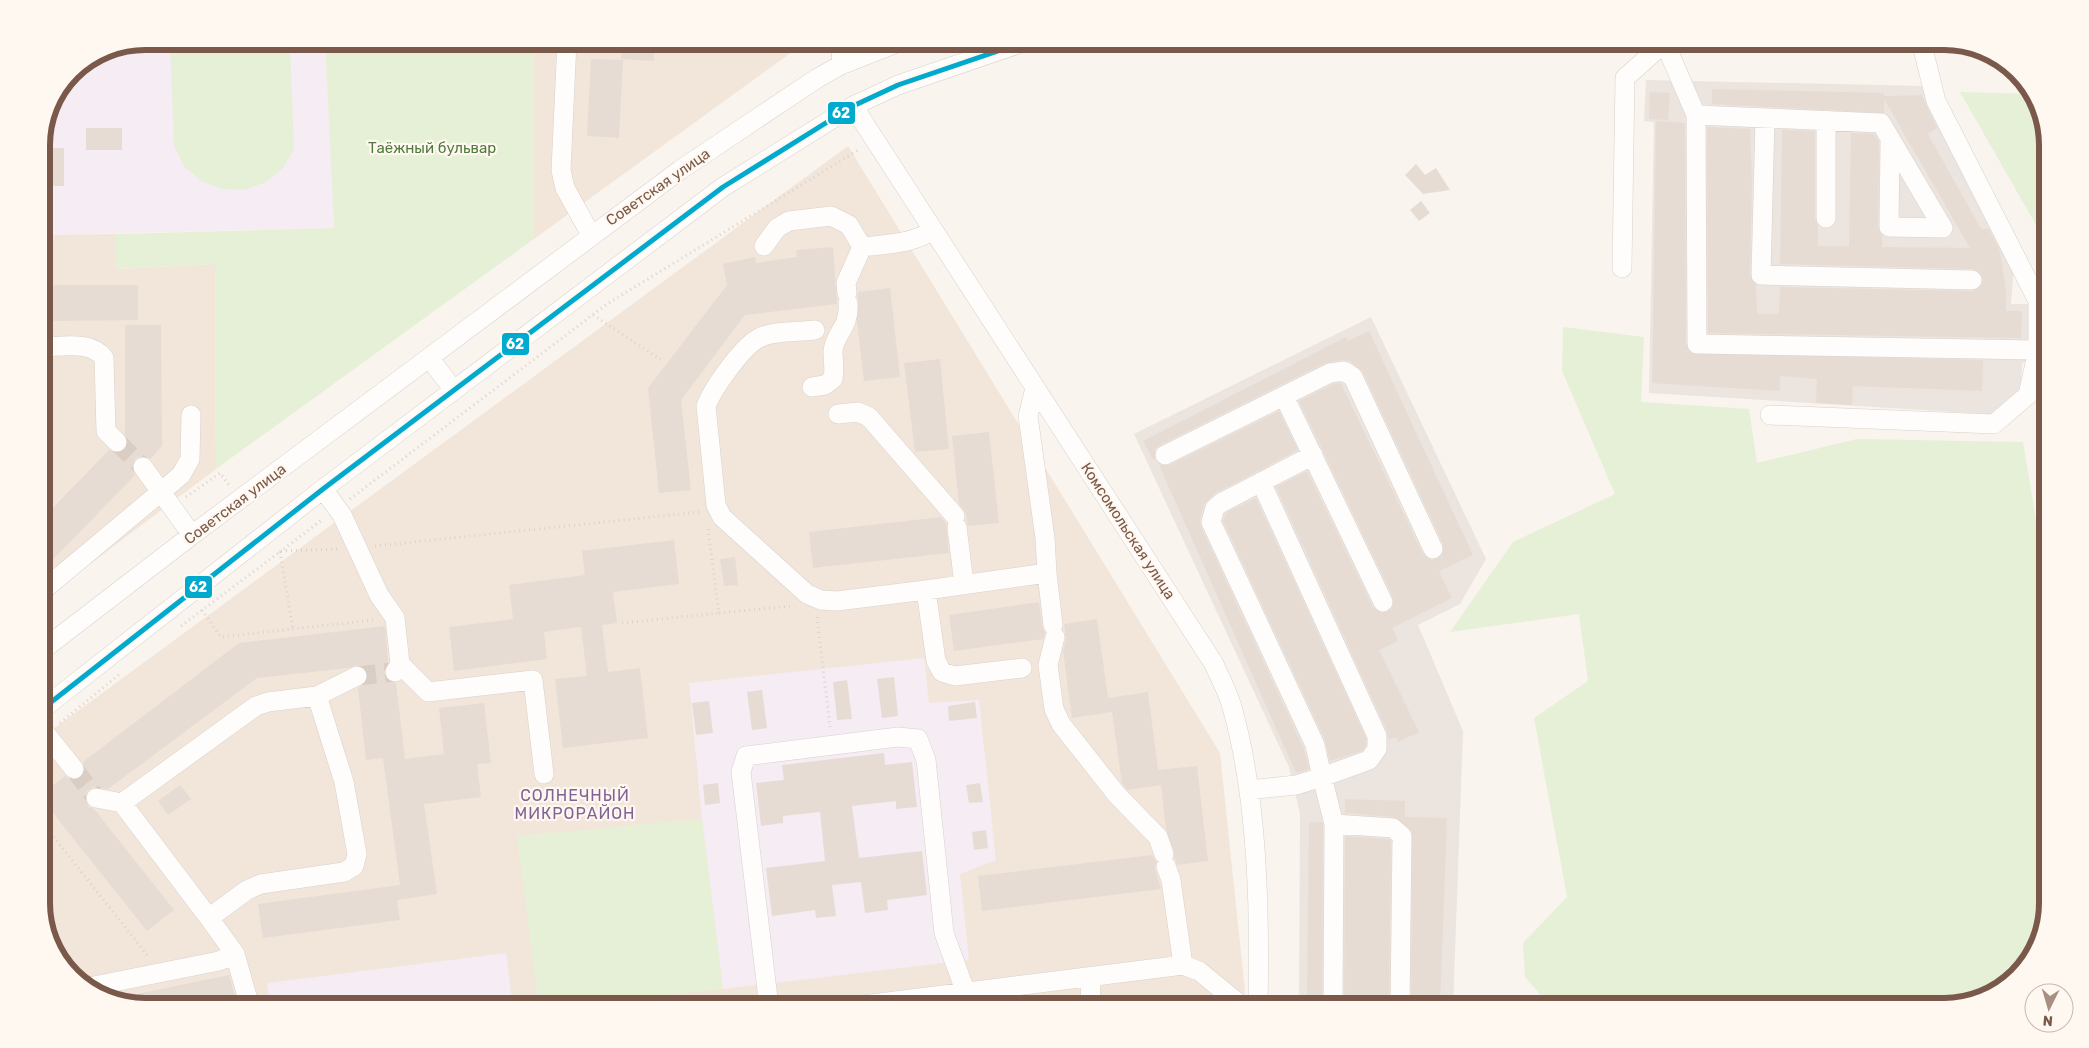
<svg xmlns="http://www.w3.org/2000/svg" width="2089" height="1048" viewBox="0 0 2089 1048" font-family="Rubik,sans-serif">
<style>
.residential{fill:#f2e6da}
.industrial{fill:#ece4de}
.education{fill:#f5ecf4}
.green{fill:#e6f0d7}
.building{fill:#e6dcd4}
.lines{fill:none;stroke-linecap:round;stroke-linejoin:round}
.minor-tunnel{stroke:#d9cdc4;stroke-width:19;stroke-dasharray:19 9;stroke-linecap:butt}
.minor-casing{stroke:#d8d1cb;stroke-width:20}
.path{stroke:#dbd2ce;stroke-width:3;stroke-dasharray:1 4;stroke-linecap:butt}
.minor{stroke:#fefdfc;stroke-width:19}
.bus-1-casing{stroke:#fff8f0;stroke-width:9}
.bus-1{stroke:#00a9ce;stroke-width:5}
.labels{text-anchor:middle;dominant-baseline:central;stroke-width:4.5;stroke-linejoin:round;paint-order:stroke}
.park-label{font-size:15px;fill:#527a3e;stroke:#fff8f0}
.street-label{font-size:15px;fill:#7a594a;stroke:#fff8f0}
.neighbourhood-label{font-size:16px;letter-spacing:1px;fill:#826296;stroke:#fff8f0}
.rim{fill:none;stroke:#7a594a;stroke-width:6}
.line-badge{stroke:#fff8f0;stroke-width:2}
.badge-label{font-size:14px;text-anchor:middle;font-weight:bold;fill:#fff}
</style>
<rect width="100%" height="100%" fill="#f9f4ed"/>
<path class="residential" d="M534,41H807L534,239Z
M848,146L1220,753L1245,991L1242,1007H145L99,996L59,961L41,910V738Z
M116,234L117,269L215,264L216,469L41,601V235Z"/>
<path class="industrial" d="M1646,80L1924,86L2014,266L2011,304H2035L2033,360L2022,363L2020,416L1649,393L1654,122L1644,121Z
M1371,317L1486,559L1460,604L1418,625L1463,731L1453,1007H1299L1300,814L1289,767L1134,434Z"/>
<path class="education" d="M145,41H325L334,228L41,235V138L49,105L72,71L105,49Z
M924,658L929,703L979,700L996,860L960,874L969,960L723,989L702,819L689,683Z
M506,953L513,1007H270L267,983Z"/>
<path class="green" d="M170,41H290L294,149L283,168L266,182L244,190L222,189L201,181L184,166L174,146Z
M325,41H534V239L216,469L215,264L116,269V234L334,228Z
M1960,92L2033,94L2048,138V246Z
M1563,327L1644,337L1641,402L1749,409L1757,463L1857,439L2023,442L2044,567L2048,569V903L2037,949L2021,967H2008L2001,990L1944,1007H1551L1525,977L1523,943L1567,897L1534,718L1588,681L1579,614L1450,632L1513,542L1615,494L1562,371Z
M702,819L723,989L539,1007L517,836Z"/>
<path class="building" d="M622,41H655L654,61L621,59Z
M591,59L623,60L619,138L587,136Z
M1712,89L1884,93V96L1922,95L1937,128L1928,134L1981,229H1989L2000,251L2006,292V311H2022L2021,338L1708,333L1707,127L1750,129L1752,183L1750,275L1756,285L1757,314H1779L1780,287L1972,291L1981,286L1983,280L1978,271L1972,269L1780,264L1782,130L1815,131V218L1818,226V246H1849L1851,133L1874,134L1879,141L1878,227L1882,236V247L1970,248L1884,99V113L1712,104Z
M1650,92L1670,93L1668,120L1649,119Z
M1656,121L1685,123L1686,344L1691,353L1983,360L1982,391L1853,386L1852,405L1816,403L1817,379L1780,376V391L1652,383Z
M86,128H122V150H86Z
M41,148H64V186H41Z
M1416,164L1425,175L1436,168L1450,190L1423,194L1405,175Z
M1421,201L1430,213L1419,221L1410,210Z
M833,247L837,304L745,315L681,400L691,490L659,493L648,388L727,285L723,264L755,257L756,263L797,257L796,250Z
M41,285H138V320L41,321Z
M890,288L900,377L864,381L857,322L858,292Z
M125,325H161L162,446L150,459L142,456L136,458L132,468L135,475L41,572V520L109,450L120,453L128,445L125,434Z
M1369,331L1473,555L1439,571L1452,598L1392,628L1398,641L1379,650L1419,732L1398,742L1396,737L1388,740L1387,731L1276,487L1307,471L1373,607L1382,613L1392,609L1393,597L1299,401L1333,384L1341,383L1423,554L1432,560L1442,556L1443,544L1363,372L1350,361L1342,360L1325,363L1160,445L1155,449V459L1153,460L1143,441L1346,337L1348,341Z
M940,359L949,449L915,452L904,363Z
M1279,411L1298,450L1214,494L1204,504L1200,520L1201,527L1304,749L1309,769L1296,773L1159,465H1170Z
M989,432L999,523L968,526L966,513L959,504L952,436Z
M1256,498L1366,738V745L1362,751L1330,761L1325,740L1223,521L1227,512Z
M941,517L946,523L949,553L813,568L809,532Z
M674,540L679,584L613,592L617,623L602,625L608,672L640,668L648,738L563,748L555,679L587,676L581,627L544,632L547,659L454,671L449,627L513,619L509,585L585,575L582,551Z
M735,557L738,585L724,586L720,559Z
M1039,602L1042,626L1045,633L1043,639L954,651L949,615Z
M1097,619L1108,698L1148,692L1158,770L1197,766L1208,861L1177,865L1166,829L1161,785L1127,790L1122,783L1112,712L1072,718L1063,651L1066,639L1064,624Z
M385,626L388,661L384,672L389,681L396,683L405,759L444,754L439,708L484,703L491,763L477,764L481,797L424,804L437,894L397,900L400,920L263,938L258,904L400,885L383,758L366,760L358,688L366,683L368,676L364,667L357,665L348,668L257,678L108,789L93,787L87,791L85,796L88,806L94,809L174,910L147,931L41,798V795L65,776L70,780L81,778L85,773L83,762L239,643Z
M894,677L898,716L882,718L877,679Z
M847,680L852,719L837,720L833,682Z
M762,690L767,728L752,730L747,692Z
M709,701L713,733L696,735L692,703Z
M975,702L977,718L949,721L948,706Z
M884,753L885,765L912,762L917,807L896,809V801L852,806L859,858L922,851L927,895L887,900L888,910L865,913L861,882L832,885L836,916L816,918L815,910L772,916L766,868L825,861L820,812L783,816V823L761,826L756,783L784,780L782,765Z
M718,783L720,803L705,805L703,785Z
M980,783L983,802L969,803L966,785Z
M180,785L191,799L168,815L158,801Z
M1345,799L1405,801V817L1447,818L1440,1007H1411L1412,831L1394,817L1345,813Z
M1309,822H1322L1323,825L1322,1007H1307Z
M986,830L988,848L974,850L972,832Z
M1345,836L1388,839L1391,841L1389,1007H1344Z
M1152,855L1156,862L1155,869L1161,889L982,911L978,876Z
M229,975L238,1007H145L113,999Z"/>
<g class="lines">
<path class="minor-tunnel" d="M117,442L143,467
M357,676L395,672
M74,769L96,798"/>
<defs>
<path id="minor" d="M567,41L561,170L565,188L591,235
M1664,41L1696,115L1697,344L2038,350
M841,65L842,41
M853,106L1214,664C1220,678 1228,692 1232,707C1258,799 1260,911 1258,1007
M1696,115L1881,123L1943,228L1889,227L1890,140
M1765,118L1761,275L1972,280
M1826,120V218
M764,246L777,228L789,221L831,216L849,225L862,247
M1622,268L1625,78L1664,43
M847,293L846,283L862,247C887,244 911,244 932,231
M815,330C800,332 773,331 761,337C743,345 713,388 706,406L716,505L722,517L807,594L821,600L837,601L926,590
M41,347C61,347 91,340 104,358L106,431L117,442
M430,359L453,389
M812,387L825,385L833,379C835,369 833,361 833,351C835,332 850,328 848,303
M1284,396L1383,602
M838,414L858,412L869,417L955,516
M1770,415L1994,424L2028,395L2038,350V301L1936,101L1921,41
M1165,455L1330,373L1344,371L1353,377L1433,549
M143,467L192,535
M1261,482L1377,736V749L1369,760L1322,777L1315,745L1211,522L1215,508L1221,503L1313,455
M323,489L342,515L379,595L395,618L400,664L395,672
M957,527L964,584
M1047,573L1053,625
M41,592L181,475L190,459L191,415
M1055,637L1048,665L1054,709L1061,724L1117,795L1158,837L1164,854
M41,651L192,535L680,170L816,79L841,65L902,41
M400,664L428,692L533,680L544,774
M1022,668L955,676L942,672L936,661L926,590L1047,573L1045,538L1028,416L1035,388
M41,710L323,489L723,187L853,106L898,85L1027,41
M41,728L74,769
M1249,790L1296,785L1322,777L1334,824L1333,1007
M96,798L122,803
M1334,824L1393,828L1402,836L1400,1007
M1166,866L1171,880L1183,965
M209,918L122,803L256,706L268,702L317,696L357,676
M235,954L209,918L247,890L261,884L344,872L354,866L357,854L344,782L317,696
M89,987L219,961L235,954L250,1007
M769,1007L741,772L746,756L898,737L918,739L926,760L944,933L966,993
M848,1007L1183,965L1199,971L1243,1007
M1090,1007L1091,978"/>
</defs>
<use href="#minor" class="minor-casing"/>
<path class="path" d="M593,315L663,361
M186,497L220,473L229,485
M350,499L607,304L860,149
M708,529L719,613L792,606
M375,546L700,512
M281,551L339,549
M280,552L323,519
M280,552L293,629
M202,610L221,637L374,620
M817,617L830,727
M622,623L719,613
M181,626L280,552
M60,723L121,673
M41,821L148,956"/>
<use href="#minor" class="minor"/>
<defs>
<path id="bus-1" d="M41,710L323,489L723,187L853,106L898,85L1027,41"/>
</defs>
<use href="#bus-1" class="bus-1-casing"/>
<use href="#bus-1" class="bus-1"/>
</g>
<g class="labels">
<g class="park-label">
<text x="432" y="148">Таёжный бульвар</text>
</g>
<g class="street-label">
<text transform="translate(658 187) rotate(-35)">Советская улица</text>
<text transform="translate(235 504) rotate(-37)">Советская улица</text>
<text transform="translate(1128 531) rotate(57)">Комсомольская улица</text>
</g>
<g class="neighbourhood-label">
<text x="575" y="795">СОЛНЕЧНЫЙ<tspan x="575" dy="18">МИКРОРАЙОН</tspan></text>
</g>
</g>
<path d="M0 0H2089V1048H0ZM145 50H1944A95 95 0 0 1 2039 145V903A95 95 0 0 1 1944 998H145A95 95 0 0 1 50 903V145A95 95 0 0 1 145 50Z" fill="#fff8f0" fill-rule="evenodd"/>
<path class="rim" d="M145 50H1944A95 95 0 0 1 2039 145V903A95 95 0 0 1 1944 998H145A95 95 0 0 1 50 903V145A95 95 0 0 1 145 50Z"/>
<g class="line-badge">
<rect x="827" y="101" width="29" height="24" rx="5" fill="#00a9ce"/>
<rect x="501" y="332" width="29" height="24" rx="5" fill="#00a9ce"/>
<rect x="184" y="575" width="29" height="24" rx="5" fill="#00a9ce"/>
</g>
<g class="badge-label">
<text x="841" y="118">62</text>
<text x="515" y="349">62</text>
<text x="198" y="592">62</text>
</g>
<g transform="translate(2049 1008) rotate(185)"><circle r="24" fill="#fff8f0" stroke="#cab8ae"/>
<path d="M0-4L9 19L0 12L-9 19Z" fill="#a68f83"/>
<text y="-8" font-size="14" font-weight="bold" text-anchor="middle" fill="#7a594a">N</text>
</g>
</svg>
